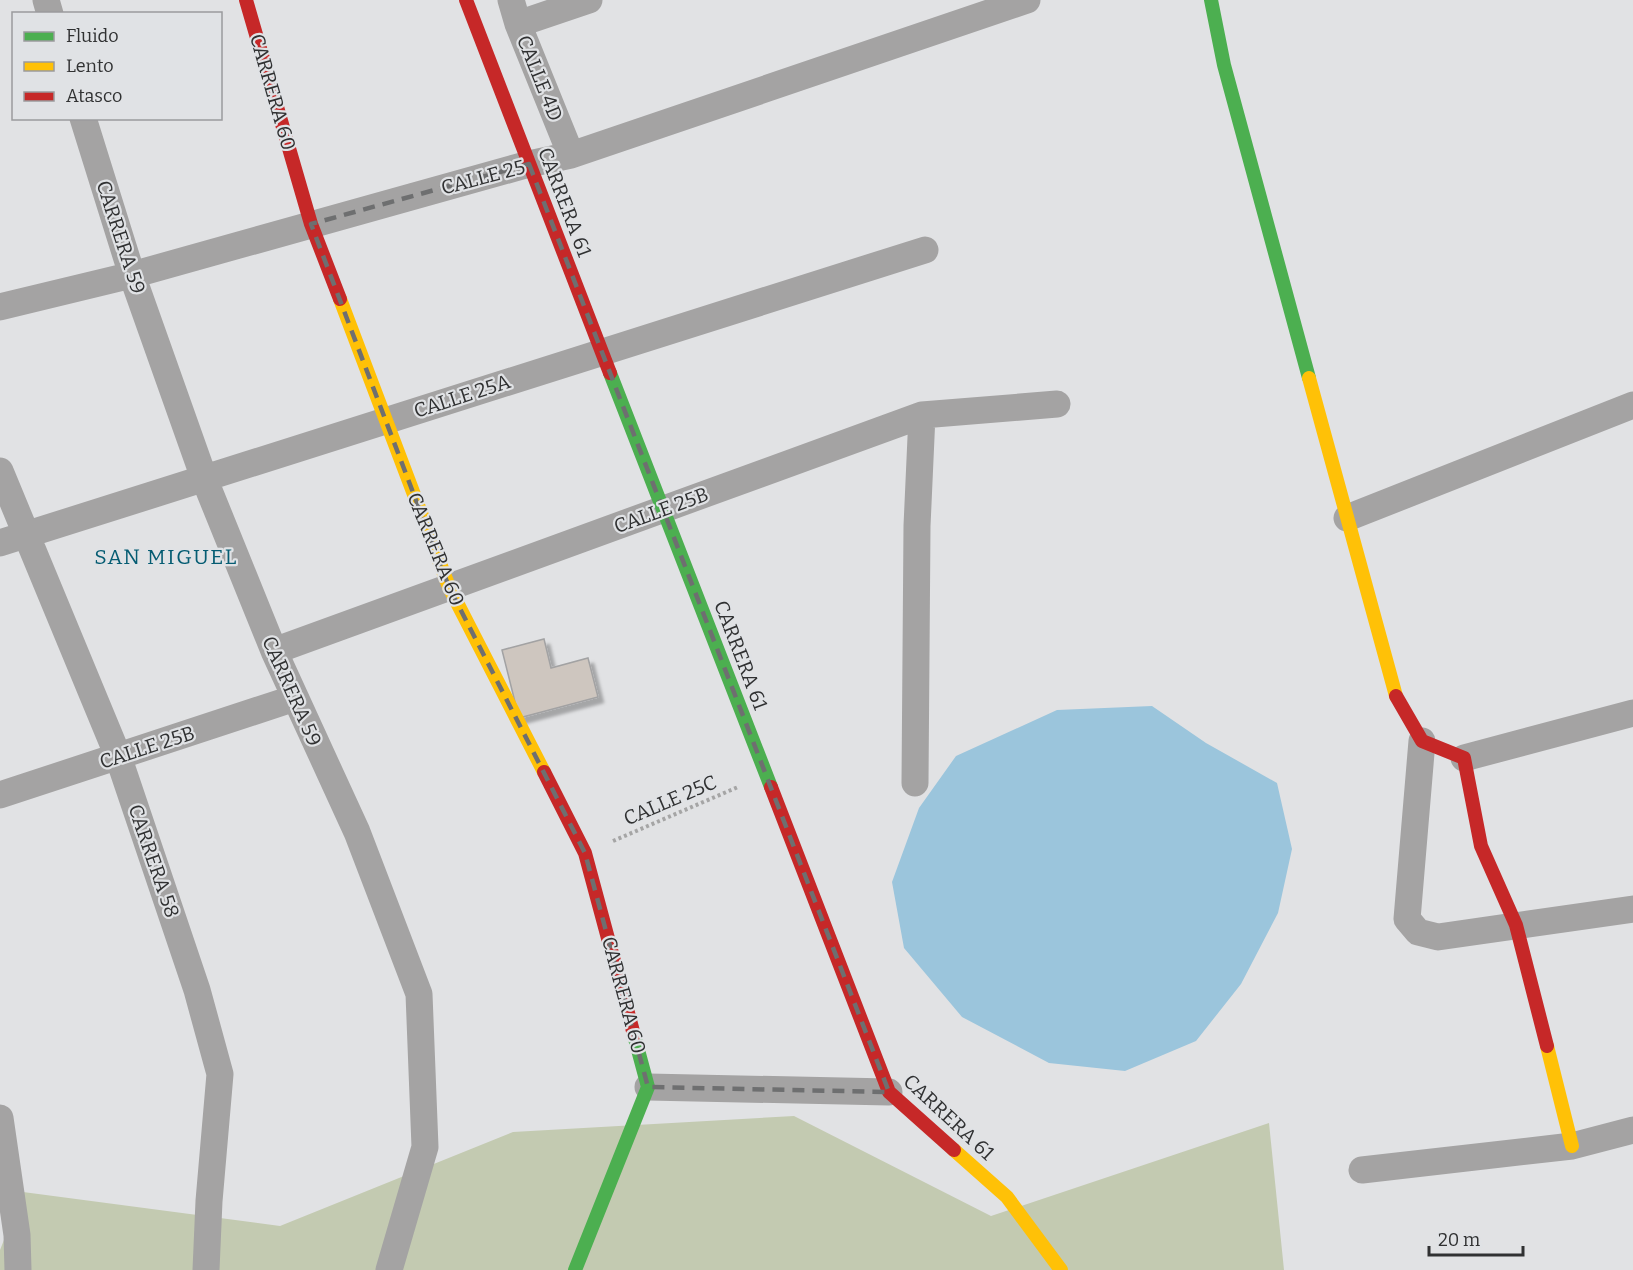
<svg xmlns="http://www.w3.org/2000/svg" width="1633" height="1270" viewBox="0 0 1633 1270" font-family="Bitter,serif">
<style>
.green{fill:#c3cab1}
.water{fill:#9bc5dc}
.building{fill:#cec6bf;stroke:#a2a2a3;stroke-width:1.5;filter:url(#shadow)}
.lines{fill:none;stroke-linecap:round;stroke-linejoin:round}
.path{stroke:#a5a5a5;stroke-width:4;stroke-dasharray:3 3;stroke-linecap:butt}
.street{stroke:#a4a3a3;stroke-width:27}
.fast{stroke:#4caf50;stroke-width:14}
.slow{stroke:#ffc107;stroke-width:14}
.jam{stroke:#c62828;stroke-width:14}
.marked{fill:none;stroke:#6e6f70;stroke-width:4.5;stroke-dasharray:12 8;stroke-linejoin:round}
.labels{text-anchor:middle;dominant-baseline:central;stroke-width:4.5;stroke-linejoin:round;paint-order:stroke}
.street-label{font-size:20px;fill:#303132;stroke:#e0e2e5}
.neighbourhood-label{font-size:21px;letter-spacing:1.5px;fill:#055c72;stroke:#e0e2e5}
</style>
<defs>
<filter id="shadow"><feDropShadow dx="5.5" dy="5.5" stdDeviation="1.5" flood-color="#0004"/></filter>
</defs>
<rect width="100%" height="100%" fill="#e1e2e4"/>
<path class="green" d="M794,1116L991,1216L1269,1123L1284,1270H0V1250L23,1192L280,1226L513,1132Z"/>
<path class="water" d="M1152,706L1206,743L1277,783L1292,849L1278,913L1241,984L1196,1041L1125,1071L1049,1063L962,1017L904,948L892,882L919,808L956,756L1057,710Z"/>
<path class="building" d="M544,639L551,668L588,658L598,697L519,718L502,650Z"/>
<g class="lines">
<path class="path" d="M613,841L738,787"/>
<path class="street" d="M46,0L50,14
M511,0L518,24L571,155
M518,24L589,0
M83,118L132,275L204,478L274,651L357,832L419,994L425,1147L389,1270
M0,307L132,275L529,164L571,155L1027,0
M0,471L118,756L197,990L220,1074L209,1201L206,1270
M1347,518L1633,405
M0,543L925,250
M274,651L922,415L1057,404
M1422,741L1407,919L1418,932L1438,937L1633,909
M1464,758L1633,713
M915,783L917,526L922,415
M0,795L295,698
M648,1087L889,1092
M0,1118L17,1235L18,1270
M1362,1170L1572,1146L1633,1130"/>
<path class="fast" d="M1211,0L1224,65L1309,378
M610,373L771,787
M575,1270L648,1087L634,1035"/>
<path class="slow" d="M340,299L449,587L544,772
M1309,378L1396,696
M1547,1046L1572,1146
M954,1150L1007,1197L1061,1270"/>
<path class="jam" d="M246,0L311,224L340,299
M466,0L610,373
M1396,696L1422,741L1464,758L1481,846L1516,925L1547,1046
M544,772L585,853L634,1035
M771,787L889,1092L954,1150"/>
</g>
<path class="marked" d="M529,164L889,1092L648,1087L585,853L449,587L311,224Z"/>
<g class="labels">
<g class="street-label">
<text transform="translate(540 78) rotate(68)">CALLE 4D</text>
<text transform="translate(273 92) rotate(74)">CARRERA 60</text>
<text transform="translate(483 177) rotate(-15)">CALLE 25</text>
<text transform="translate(565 202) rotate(69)">CARRERA 61</text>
<text transform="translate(121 237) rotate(72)">CARRERA 59</text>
<text transform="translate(462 396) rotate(-18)">CALLE 25A</text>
<text transform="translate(661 510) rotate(-20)">CALLE 25B</text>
<text transform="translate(436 549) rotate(68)">CARRERA 60</text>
<text transform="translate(741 655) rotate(69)">CARRERA 61</text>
<text transform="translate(292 691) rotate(66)">CARRERA 59</text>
<text transform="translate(147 747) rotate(-18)">CALLE 25B</text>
<text transform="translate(670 800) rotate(-23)">CALLE 25C</text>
<text transform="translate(154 861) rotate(71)">CARRERA 58</text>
<text transform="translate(624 995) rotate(75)">CARRERA 60</text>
<text transform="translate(949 1117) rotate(43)">CARRERA 61</text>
</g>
<g class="neighbourhood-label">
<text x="166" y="557">SAN MIGUEL</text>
</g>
</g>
<rect x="12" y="12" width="210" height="108" fill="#e0e2e5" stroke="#9a9b9d" stroke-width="1.5"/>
<rect x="24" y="32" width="30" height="9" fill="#4caf50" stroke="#9a9b9d" stroke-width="1.5"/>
<text x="66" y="42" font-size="18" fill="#303132">Fluido</text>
<rect x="24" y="62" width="30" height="9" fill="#ffc107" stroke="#9a9b9d" stroke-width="1.5"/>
<text x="66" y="72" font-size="18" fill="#303132">Lento</text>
<rect x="24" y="92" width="30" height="9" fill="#c62828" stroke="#9a9b9d" stroke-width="1.5"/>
<text x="66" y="102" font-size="18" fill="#303132">Atasco</text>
<path d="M1429 1246v9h94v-9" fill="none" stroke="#303132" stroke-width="3"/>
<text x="1438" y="1246" font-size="18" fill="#303132" stroke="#e0e2e5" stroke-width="4.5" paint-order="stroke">20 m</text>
</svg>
